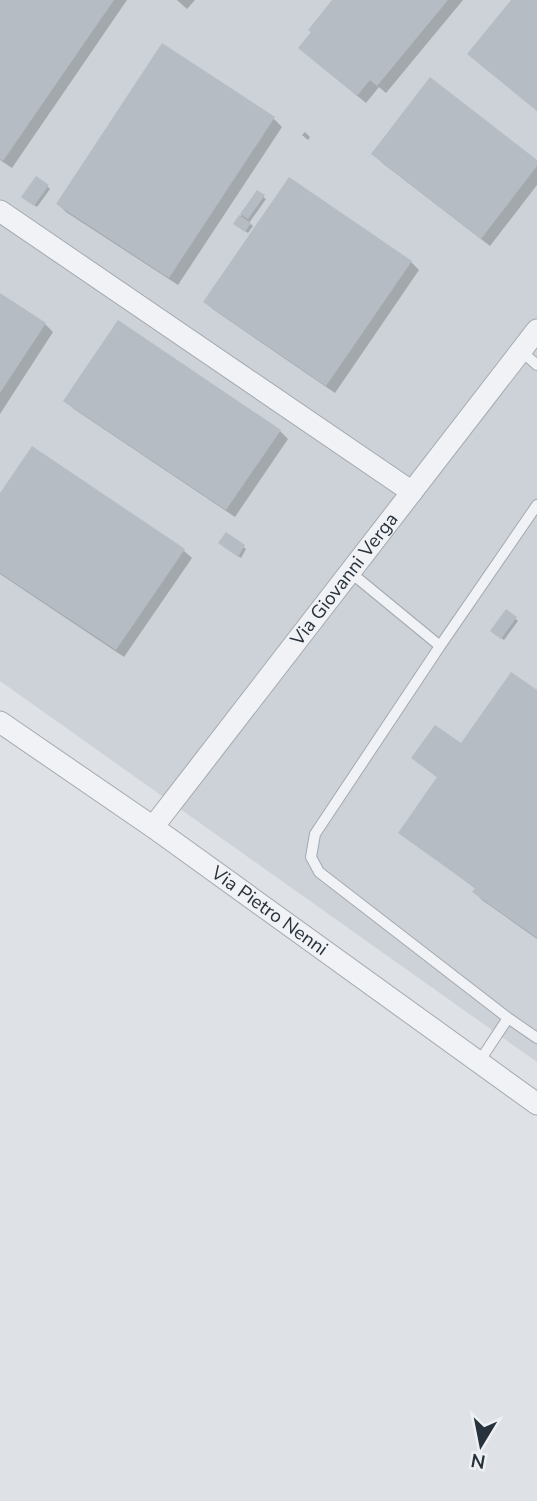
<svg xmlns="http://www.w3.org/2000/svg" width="537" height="1501" viewBox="0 0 537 1501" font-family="'Nunito Sans',sans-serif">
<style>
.built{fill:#ccd2d8}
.shadow{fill:#0003}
.building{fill:#b5bcc3}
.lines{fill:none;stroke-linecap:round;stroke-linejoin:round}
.service-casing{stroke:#a4aab0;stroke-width:12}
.minor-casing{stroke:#a4aab0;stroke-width:23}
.service{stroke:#f0f2f5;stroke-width:10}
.minor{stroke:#f0f2f5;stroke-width:21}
.labels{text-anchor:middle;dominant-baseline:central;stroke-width:7;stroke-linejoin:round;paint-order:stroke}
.street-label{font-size:19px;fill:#28323c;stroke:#edf1f4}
</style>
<rect width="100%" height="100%" fill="#dee2e6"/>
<path class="built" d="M0,0H537V1062L0,681Z"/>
<path class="shadow" d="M0,0H127L12,168L0,160Z
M177,0H195L187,9Z
M335,0H463L386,93L379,87L366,103L309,56L313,32Z
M162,46L274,119L282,127L178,285L66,212L58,204Z
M305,132L310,137L308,140L302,135Z
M381,162H537V185L490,246Z
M47,186L50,189L37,207L26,199Z
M257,192L266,199L249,223L253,226L248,233L235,224Z
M411,262L419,270L335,393L214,310L205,302Z
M0,295L45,324L53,332L0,414Z
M65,401L280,431L288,439L235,517L74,409Z
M0,496L183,550L192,558L124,657L0,574Z
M226,535L246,549L241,558L223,546Z
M506,611L518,621L504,640L495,634Z
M537,693V939L482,900L474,891L476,889L400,832L438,778L413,758L461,745Z"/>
<path class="building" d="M0,0H114L3,161L0,159Z
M332,0H448L377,86L370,80L357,96L298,48L311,32L308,30Z
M511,0H537V111L467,54Z
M162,43L275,117L169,278L56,204Z
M430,77L537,160V166L481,239L371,154Z
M36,176L49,185L34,206L21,197Z
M289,177L412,261L326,386L203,302Z
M257,190L265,195L248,219L240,214Z
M239,215L251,223L245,232L233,224Z
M0,293L46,323L0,393Z
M118,320L281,430L226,510L63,401Z
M32,446L185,549L116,650L0,573V493Z
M226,532L245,545L238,557L218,543Z
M506,609L517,617L501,639L490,631Z
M511,672L537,690V938L472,892L475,888L398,833L437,777L411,758L435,725L461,743Z"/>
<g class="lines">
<defs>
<path id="service" d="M521,351L537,365
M350,572L440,646L315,834L311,857L319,872L508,1018
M440,646L537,505
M479,1062L508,1018L537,1038"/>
<g id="minor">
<path d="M0,211L412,492"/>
<path id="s1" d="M0,722L153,827L537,1104"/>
<path id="s2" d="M153,827L537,330"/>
</g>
</defs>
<use href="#service" class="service-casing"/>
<use href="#minor" class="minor-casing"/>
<use href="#service" class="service"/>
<use href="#minor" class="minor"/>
</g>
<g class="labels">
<g class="street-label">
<text stroke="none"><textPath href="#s2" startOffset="313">Via Giovanni Verga</textPath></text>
<text stroke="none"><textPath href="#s1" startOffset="329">Via Pietro Nenni</textPath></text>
</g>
</g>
<g transform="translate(481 1445) rotate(190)" stroke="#edf1f4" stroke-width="5" paint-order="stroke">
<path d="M0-5L12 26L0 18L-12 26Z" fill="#28323c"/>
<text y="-10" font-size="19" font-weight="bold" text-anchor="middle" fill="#28323c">N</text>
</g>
</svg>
